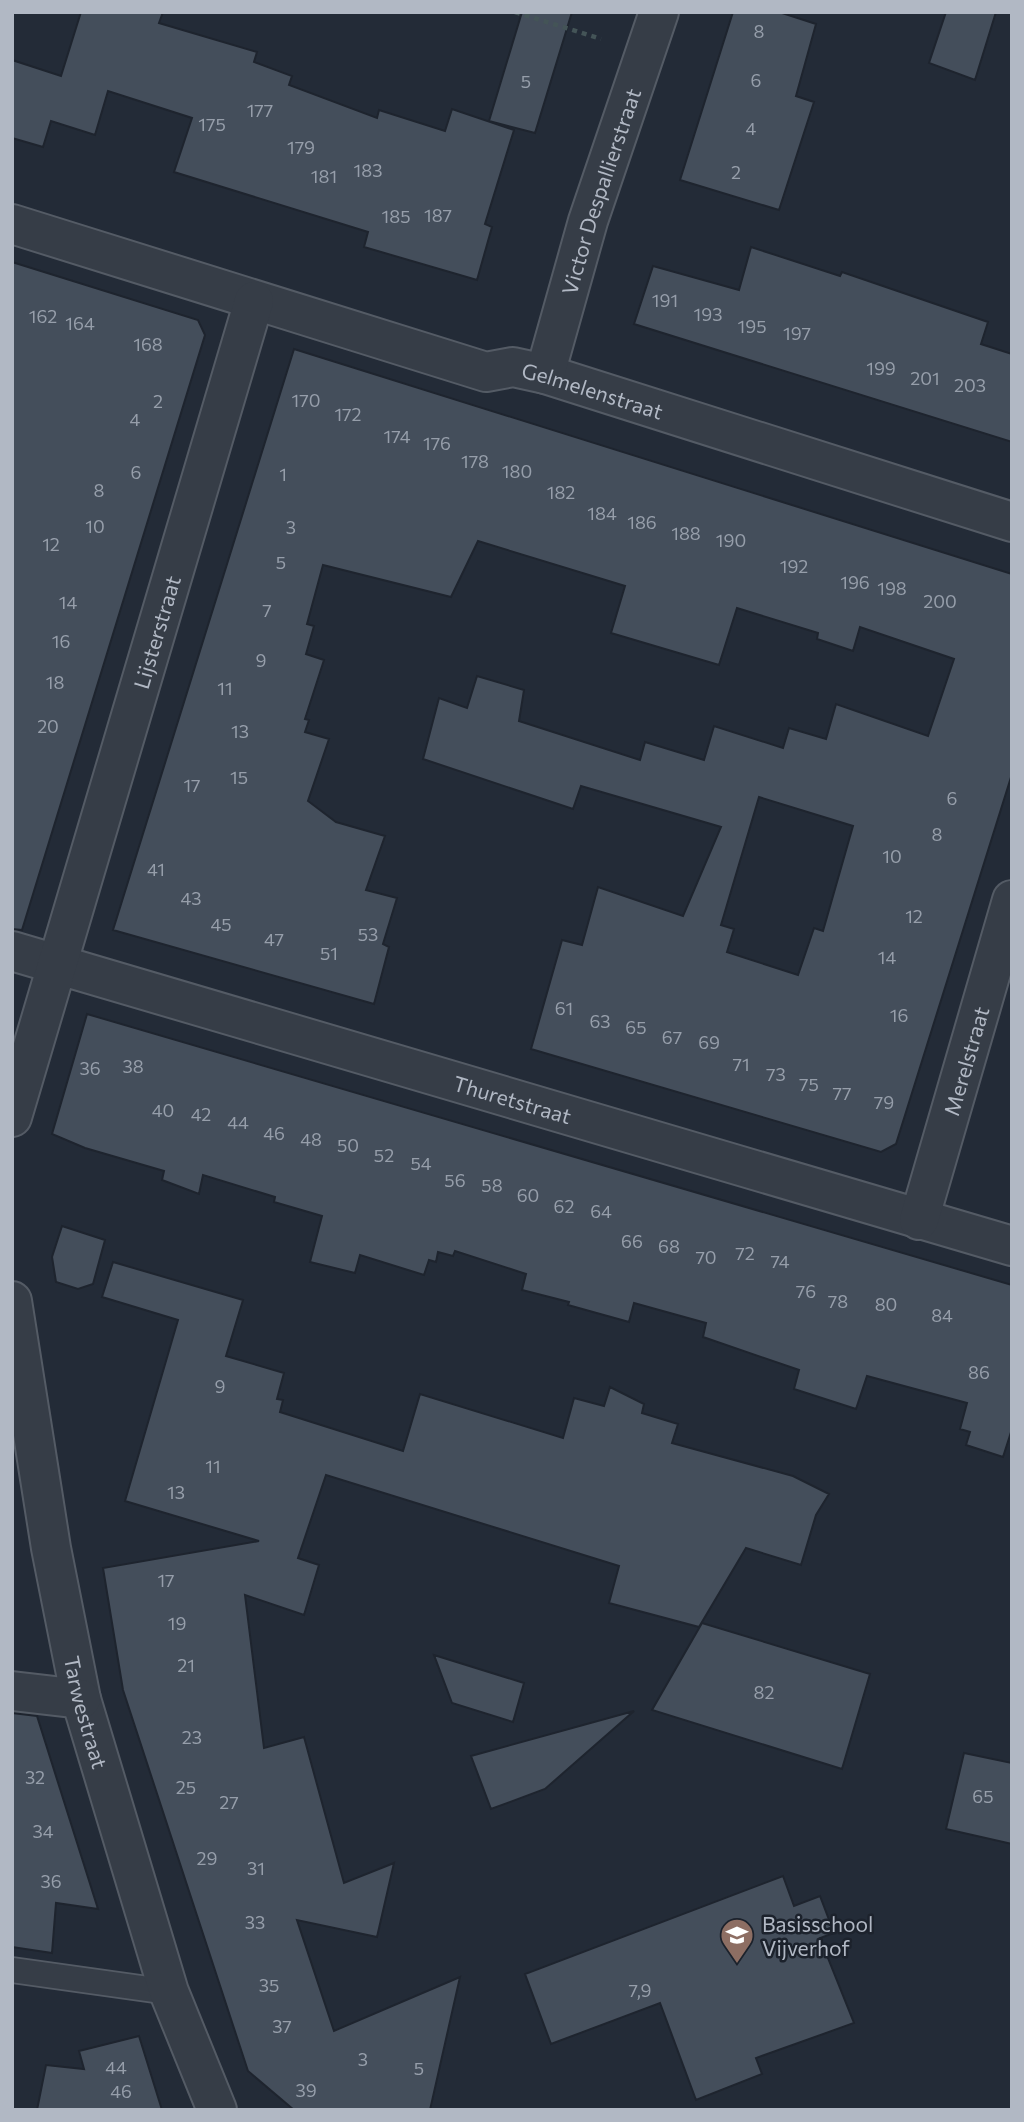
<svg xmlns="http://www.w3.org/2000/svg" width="1024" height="2122" viewBox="0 0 1024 2122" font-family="Commissioner,sans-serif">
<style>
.building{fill:#444e5b;stroke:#1e242e;stroke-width:2;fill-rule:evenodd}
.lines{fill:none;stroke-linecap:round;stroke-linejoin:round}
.service-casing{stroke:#545b65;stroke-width:28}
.minor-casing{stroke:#545b65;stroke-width:42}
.path{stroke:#445457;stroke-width:4.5;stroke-dasharray:5 5;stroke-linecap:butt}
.service{stroke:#363d47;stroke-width:24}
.minor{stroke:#363d47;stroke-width:38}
.labels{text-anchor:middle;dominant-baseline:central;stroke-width:5;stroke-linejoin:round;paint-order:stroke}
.number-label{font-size:18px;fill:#969eaa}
.street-label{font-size:21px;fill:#b1b8c4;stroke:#1c222c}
.poi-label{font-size:21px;fill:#b1b8c4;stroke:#1c222c;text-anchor:start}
</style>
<rect width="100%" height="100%" fill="#232b37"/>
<path class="building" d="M81,12H163L159,23L257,52L254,62L292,76L289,85L377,118L379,110L445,131L452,109L514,130L485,224L492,227L477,280L364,247L368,232L174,172L192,118L108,91L95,135L51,121L43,147L12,138V60L61,76Z
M522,12H572L535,133L489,121Z
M733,12H779L816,24L796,96L814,102L779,210L680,180Z
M946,12H996L975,80L929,63Z
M751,247L840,276L842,272L988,322L981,344L1012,354V442L634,324L653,266L739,290Z
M12,262L198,320L205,335L22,930L12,929Z
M294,349L1012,574V774L896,1144L881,1152L531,1049L562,940L582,945L598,887L683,916L721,827L581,786L573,809L423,759L439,698L467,708L477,676L524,690L519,721L640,760L645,742L704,760L714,726L783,748L789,728L826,739L836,704L928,736L954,659L860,627L853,651L817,639L818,633L737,608L719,665L611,633L625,586L478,541L451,597L323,565L307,624L314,626L306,654L324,660L305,719L309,720L305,732L329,739L308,801L336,822L385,836L366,890L397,898L383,944L389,947L374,1004L113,930ZM759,797L853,826L823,931L814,928L798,975L727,952L734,929L721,925Z
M87,1014L1012,1285V1429L1003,1457L966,1445L970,1432L960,1429L967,1403L867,1376L856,1409L794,1389L799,1370L703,1337L706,1323L634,1303L629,1322L593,1312L568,1305L569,1302L522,1290L526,1274L455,1251L453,1256L438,1252L436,1262L429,1260L424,1275L360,1255L355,1273L310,1262L322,1216L274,1202L275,1197L203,1175L199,1194L162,1180L164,1171L85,1148L52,1134Z
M62,1226L105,1240L93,1284L78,1289L56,1282L52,1257Z
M113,1262L243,1300L226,1356L284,1373L277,1399L283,1400L280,1412L403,1451L420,1394L563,1438L574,1398L604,1406L610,1387L644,1404L642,1413L678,1424L672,1443L793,1476L829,1494L816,1515L801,1565L746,1548L699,1627L609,1603L619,1566L326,1475L298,1558L319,1565L304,1615L245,1595L264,1748L304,1737L344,1883L394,1863L377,1937L297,1920L334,2031L460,1977L430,2110H294L248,2071L123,1690L103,1568L259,1541L125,1501L178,1320L102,1297Z
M702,1623L870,1674L842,1769L652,1710Z
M434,1655L524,1683L513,1722L452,1703Z
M634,1711L545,1789L491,1809L471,1756Z
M12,1713L37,1716L98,1909L56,1903L52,1953L12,1947Z
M964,1753L1012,1763V1844L946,1829Z
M783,1876L794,1906L820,1896L834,1933L820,1938L854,2023L756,2058L762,2074L696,2100L660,2003L551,2044L525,1974Z
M139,2036L162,2110H37L46,2065L84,2069L79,2051Z"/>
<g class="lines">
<defs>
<path id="service" d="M12,1970L169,1992"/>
<g id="minor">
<path id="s1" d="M12,224L486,372L513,367L545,374L1012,522"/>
<path id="s2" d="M545,374L588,221L659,12"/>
<path id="s3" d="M12,951L1012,1246"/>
<path id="s4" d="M12,1117L254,301"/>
<path id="s5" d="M919,1220L1012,900"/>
<path id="s6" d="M12,1301L51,1548L81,1699L169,1992L217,2110"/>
<path d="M12,1691L81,1699"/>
</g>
</defs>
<use href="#service" class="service-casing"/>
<use href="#minor" class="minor-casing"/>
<path class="path" d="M515,12L601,39"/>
<use href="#service" class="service"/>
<use href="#minor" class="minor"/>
</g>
<defs>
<symbol id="school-pin" viewBox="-11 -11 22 30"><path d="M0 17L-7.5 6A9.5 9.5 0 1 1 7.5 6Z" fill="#8d6e63" stroke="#1c222c"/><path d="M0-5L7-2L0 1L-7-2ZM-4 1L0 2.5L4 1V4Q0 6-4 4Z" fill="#fff"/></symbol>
</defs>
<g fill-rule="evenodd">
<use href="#school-pin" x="718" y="1916" width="38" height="52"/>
</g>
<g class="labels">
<g class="number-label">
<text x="759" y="31">8</text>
<text x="756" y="80">6</text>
<text x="526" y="81">5</text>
<text x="260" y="110">177</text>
<text x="212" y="124">175</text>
<text x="751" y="128">4</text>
<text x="301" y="147">179</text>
<text x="368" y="170">183</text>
<text x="736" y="172">2</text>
<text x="324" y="176">181</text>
<text x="438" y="215">187</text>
<text x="396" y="216">185</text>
<text x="665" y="300">191</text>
<text x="708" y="314">193</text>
<text x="43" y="316">162</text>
<text x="80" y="323">164</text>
<text x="752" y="326">195</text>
<text x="797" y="333">197</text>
<text x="148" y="344">168</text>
<text x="881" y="368">199</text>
<text x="925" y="378">201</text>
<text x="970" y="385">203</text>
<text x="306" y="400">170</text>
<text x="158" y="401">2</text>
<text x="348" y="414">172</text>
<text x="135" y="419">4</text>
<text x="397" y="436">174</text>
<text x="437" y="443">176</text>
<text x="475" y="461">178</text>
<text x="517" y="471">180</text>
<text x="136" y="472">6</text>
<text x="283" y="474">1</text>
<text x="99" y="490">8</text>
<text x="561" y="492">182</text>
<text x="602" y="513">184</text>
<text x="642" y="522">186</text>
<text x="95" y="526">10</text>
<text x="291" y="527">3</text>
<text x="686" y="533">188</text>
<text x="731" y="540">190</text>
<text x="51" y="544">12</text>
<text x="281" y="562">5</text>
<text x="794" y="566">192</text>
<text x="855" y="582">196</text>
<text x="892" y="588">198</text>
<text x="940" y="601">200</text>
<text x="68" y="602">14</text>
<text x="267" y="610">7</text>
<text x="61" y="641">16</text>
<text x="261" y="660">9</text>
<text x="55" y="682">18</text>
<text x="225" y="688">11</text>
<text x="48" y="726">20</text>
<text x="240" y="731">13</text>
<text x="239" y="777">15</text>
<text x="192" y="785">17</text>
<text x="952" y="798">6</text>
<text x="937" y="834">8</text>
<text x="892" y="856">10</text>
<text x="156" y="869">41</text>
<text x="191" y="898">43</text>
<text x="914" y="916">12</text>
<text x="221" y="924">45</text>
<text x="368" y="934">53</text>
<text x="274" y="939">47</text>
<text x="329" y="953">51</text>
<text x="887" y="957">14</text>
<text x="564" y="1008">61</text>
<text x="899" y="1015">16</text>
<text x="600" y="1021">63</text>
<text x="636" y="1027">65</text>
<text x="672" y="1037">67</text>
<text x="709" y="1042">69</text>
<text x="741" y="1064">71</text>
<text x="133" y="1066">38</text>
<text x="90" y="1068">36</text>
<text x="776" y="1074">73</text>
<text x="809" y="1084">75</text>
<text x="842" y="1093">77</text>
<text x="884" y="1102">79</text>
<text x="163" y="1110">40</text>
<text x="201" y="1114">42</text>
<text x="238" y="1122">44</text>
<text x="274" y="1133">46</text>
<text x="311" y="1139">48</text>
<text x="348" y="1145">50</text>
<text x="384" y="1155">52</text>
<text x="421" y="1163">54</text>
<text x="455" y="1180">56</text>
<text x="492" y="1185">58</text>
<text x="528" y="1195">60</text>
<text x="564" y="1206">62</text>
<text x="601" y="1211">64</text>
<text x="632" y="1241">66</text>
<text x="669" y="1246">68</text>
<text x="745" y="1253">72</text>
<text x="706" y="1257">70</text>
<text x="780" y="1261">74</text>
<text x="806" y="1291">76</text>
<text x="838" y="1301">78</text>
<text x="886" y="1304">80</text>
<text x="942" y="1315">84</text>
<text x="979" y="1372">86</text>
<text x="220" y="1386">9</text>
<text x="213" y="1466">11</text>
<text x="176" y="1492">13</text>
<text x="166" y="1580">17</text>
<text x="177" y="1623">19</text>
<text x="186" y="1665">21</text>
<text x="764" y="1692">82</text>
<text x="192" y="1737">23</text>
<text x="35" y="1777">32</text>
<text x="186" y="1787">25</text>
<text x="983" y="1796">65</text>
<text x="229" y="1802">27</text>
<text x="43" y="1831">34</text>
<text x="207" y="1858">29</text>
<text x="256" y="1868">31</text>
<text x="51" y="1881">36</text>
<text x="255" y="1922">33</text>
<text x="269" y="1985">35</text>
<text x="640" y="1990">7,9</text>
<text x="282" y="2026">37</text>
<text x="363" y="2059">3</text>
<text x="116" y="2067">44</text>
<text x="419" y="2068">5</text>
<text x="306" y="2090">39</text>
<text x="121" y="2091">46</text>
</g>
<g class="street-label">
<text stroke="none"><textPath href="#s2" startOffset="191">Victor Despallierstraat</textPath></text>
<text stroke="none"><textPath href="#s1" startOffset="607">Gelmelenstraat</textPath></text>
<text stroke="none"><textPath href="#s4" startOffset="506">Lijsterstraat</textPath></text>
<text stroke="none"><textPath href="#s5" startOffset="166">Merelstraat</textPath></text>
<text stroke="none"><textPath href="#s3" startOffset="522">Thuretstraat</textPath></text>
<text stroke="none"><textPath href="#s6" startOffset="418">Tarwestraat</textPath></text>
</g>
<g class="poi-label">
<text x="762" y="1923">Basisschool<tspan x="762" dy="24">Vijverhof</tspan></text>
</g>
</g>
<rect width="1024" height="2122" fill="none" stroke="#b1b8c4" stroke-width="28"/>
</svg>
